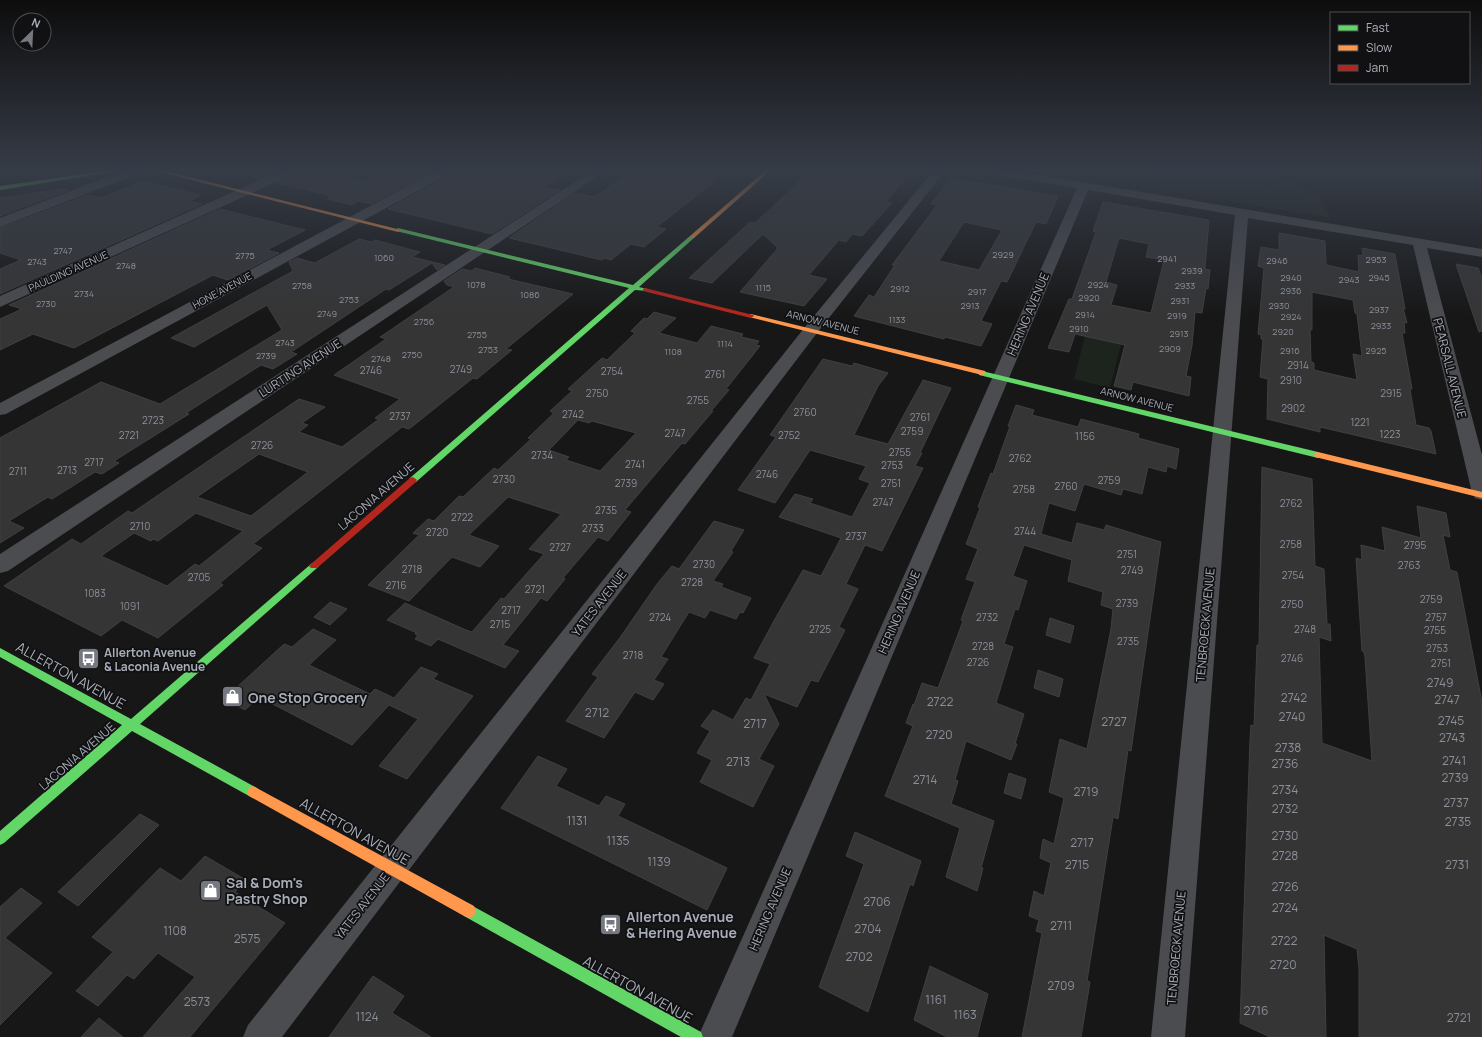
<svg xmlns="http://www.w3.org/2000/svg" width="1482" height="1037" viewBox="0 0 1482 1037" font-family="Manrope,sans-serif">
<style>
.green{fill:#1d241e}
.building{fill:#353536;stroke:#3f4043;fill-rule:evenodd}
.lines{fill:none;stroke-linecap:round;stroke-linejoin:round}
.street{fill:#4b4c50;fill-rule:evenodd}
.fast{fill:#63d668;fill-rule:evenodd}
.slow{fill:#ff974d;fill-rule:evenodd}
.jam{fill:#b3261e;fill-rule:evenodd}
.labels{text-anchor:middle;dominant-baseline:central;stroke-width:3.5;stroke-linejoin:round;paint-order:stroke}
.far-number-label{font-size:9px;fill:#8b8f98}
.far-street-label{font-size:10px;fill:#a8adb8;stroke:#111113}
.number-label{font-size:10px;fill:#8b8f98}
.street-label{font-size:12px;fill:#a8adb8;stroke:#111113}
.poi-label{font-size:12px;font-weight:bold;fill:#a8adb8;stroke:#111113;text-anchor:start}
.near-number-label{font-size:12px;fill:#8b8f98}
.near-street-label{font-size:14px;fill:#a8adb8;stroke:#111113}
.near-poi-label{font-size:14px;font-weight:bold;fill:#a8adb8;stroke:#111113;text-anchor:start}
</style>
<rect width="100%" height="100%" fill="#171717"/>
<path class="green" d="M1159,171H1273L1301,184L1321,200L1331,218L1144,187Z
M1085,336L1121,344L1110,388L1074,379Z"/>
<path class="building" d="M255,171H276L258,179L254,178Z
M297,171H318L366,182L382,171H433L371,204L358,201L352,205L327,199L332,196L277,183L295,175Z
M452,171H569L544,187L560,190L492,234L388,209L450,175Z
M632,171H723L709,183H712L657,227L666,229L644,247L631,244L611,260L604,258L602,260L509,238L575,193L594,197Z
M811,171H911L886,202L892,203L862,236L852,234L846,242L839,240L809,275L827,279L804,306L740,292L778,248L763,234L712,283L689,278L750,222L755,223Z
M951,178L1058,196L1046,224L1036,222L1007,282L1001,281L981,321L992,324L981,346L945,337L944,339L854,316L869,295L874,297L895,265H892L937,205L931,204ZM964,222L1002,230L979,270L939,261Z
M143,181L201,195L189,201L202,204L0,294V269L21,260L0,253V228L88,195L101,198Z
M63,189L69,190L0,216V198Z
M1103,202L1209,220L1205,269L1210,270L1208,289L1206,288L1202,313L1195,312L1192,345L1186,376L1191,377L1189,396L1133,382L1131,390L1114,386L1125,345L1075,334L1069,352L1048,348L1069,299H1072L1096,232L1093,231ZM1119,238L1149,244L1146,257L1164,260L1151,313L1111,305L1117,285L1106,282Z
M220,209L305,230L267,250L279,253L228,280L213,275L74,348L33,334L0,350V319L22,309L9,305Z
M1279,233L1325,241L1326,265L1359,272L1358,255L1363,256L1362,248L1395,254L1405,309L1403,308L1407,323L1404,322L1405,333H1402L1412,389H1410L1416,425L1429,428L1431,431L1436,454L1320,427V432L1267,419L1268,379L1260,377L1263,339H1261V335L1258,334L1264,268L1258,266L1261,247L1279,250ZM1312,292L1353,300L1355,313L1357,314L1362,356L1353,354L1357,380L1314,370V363L1311,362L1310,329L1312,330Z
M359,239L371,242L375,240L420,252L412,257L445,265L437,270L432,263L389,290L386,289L291,352L297,354L273,369L261,365L186,413L189,414L114,461L119,463L102,474L95,472L52,499L48,497L9,521L24,528L0,543V438L101,382L160,404L282,330L267,305L194,347L171,338L293,271L289,262L297,258L315,263Z
M1456,264L1478,268L1482,278V331L1479,332Z
M475,268L510,277L508,279L573,294L506,349L512,350L477,379L473,378L409,429L402,427L253,544L262,548L220,583L223,585L158,638L122,620L101,636L4,586L72,539L81,544L128,511L132,513L299,399L325,407L302,423L308,425L299,432L342,447L379,419L375,418L400,399L334,375L386,339L380,337L454,287L447,285L444,281L462,269L472,271ZM259,454L308,472L251,516L197,497ZM196,513L243,531L199,566L195,564L167,586L101,556L134,533L151,541L153,539L158,541Z
M654,312L676,318L659,333L697,343L711,326L743,334L741,337L759,341L756,345L760,346L726,389L729,390L711,411H713L685,444L682,443L625,510L631,512L608,541L598,537L563,578L565,579L547,601L541,598L503,645L519,651L505,668L438,639L431,646L415,639L418,635L415,634L417,633L387,620L405,603L466,630L472,632L501,598L504,599L544,554L529,549L561,514L508,497L469,535L499,546L480,567L452,557L409,601L368,585L419,535L413,533L428,519L434,521L459,496L463,497L494,468L498,470L531,439L528,438L554,413L550,411L572,391L568,389L602,358L607,360L635,333L631,331L644,318L647,319ZM578,420L589,423L592,421L636,433L600,471L566,460L569,457L549,450Z
M823,359L852,366L854,363L888,373L878,386L854,435L888,444L923,380L951,388L920,453H922L915,466L923,468L882,551L865,545L846,584L858,589L839,627L845,630L818,682L811,680L797,707L764,694L779,724L759,759L774,766L753,807L700,782L712,760L697,753L710,731L701,726L713,710L733,720L746,698L751,700L770,664L754,658L775,619L803,570L821,576L841,538L779,517L795,494L813,499L810,503L852,517L870,483L859,479L866,466L810,450L775,503L738,490L776,437L770,435Z
M1016,405L1034,410L1032,415L1078,427L1081,419L1139,434L1138,438L1179,449L1176,469L1167,466L1166,472L1148,467L1142,494L1123,489L1121,495L1084,484L1075,511L1049,503L1041,534L1072,543L1077,523L1104,530L1106,525L1161,542L1131,751L1128,750L1118,819L1113,817L1087,981L1090,982L1081,1037H1022L1042,933L1036,931L1039,920L1029,916L1034,891L1044,896L1051,863L1040,858L1043,839L1054,844L1064,798L1049,792L1060,739L1087,749L1111,629L1113,609L1101,605L1103,592L1068,581L1072,560L1024,545L1013,576L1027,581L1018,610L1015,609L1004,644L1013,647L996,703L1024,714L1015,744H1017L1011,760L966,741L955,780L958,781L951,804L994,821L981,868H983L977,891L946,877L960,828L885,796L913,726L906,723L913,704L914,705L922,683L938,688L963,621L961,620L975,582L966,579L978,549L966,544L980,508L978,507L991,473L993,474L1010,426H1008Z
M1262,467L1312,479L1315,566L1324,569L1327,624H1330L1331,641L1319,637L1322,743L1372,761L1365,657L1364,652L1362,651L1356,558L1362,560L1361,545L1385,551L1382,527L1421,538L1417,506L1446,513L1450,537L1443,535L1450,570L1457,572L1482,702V1037H1359V969L1357,949L1324,935L1326,1037H1270L1240,1023L1250,740L1251,725L1254,726L1257,645H1259Z
M714,521L744,530L731,551L733,552L713,581L723,584L721,587L751,598L743,613L740,612L736,619L710,610L705,618L689,612L661,657L668,659L654,680L664,684L653,700L635,692L604,738L566,721L598,677L592,674L619,639L657,584L672,566L679,569Z
M330,602L347,609L330,625L314,617Z
M1050,618L1074,626L1070,643L1046,635Z
M313,629L336,640L309,665L370,694L375,689L394,698L421,667L438,674L433,679L473,696L407,779L379,766L418,719L389,705L352,745L259,697L245,710L224,699L284,644L292,647Z
M1038,670L1063,679L1059,697L1034,688Z
M538,756L567,769L556,786L599,806L606,796L625,804L618,816L727,868L707,910L501,808Z
M1009,773L1026,779L1021,799L1004,793Z
M140,814L159,825L78,906L58,892Z
M855,832L921,861L913,886L910,884L868,1012L819,987L864,864L846,856Z
M205,856L246,880L235,892L285,923L190,1037H143L195,977L158,953L134,979L127,975L98,1006L76,991L113,952L92,937L160,868L181,881Z
M21,888L42,903L5,938L52,973L0,1025V907Z
M930,966L988,994L977,1037H947L914,1020Z
M373,976L404,996L392,1013L431,1037H329Z
M99,1018L123,1037H81Z"/>
<g class="lines">
<path class="street" d="M123,171H140L138,174L0,227V218Z
M280,171H296L294,174L0,307V296Z
M436,171H451L449,174L6,414L0,415V403Z
M592,171H606L8,571L0,573V554Z
M933,171H945L817,333L282,1037H243L248,1025L805,327Z
M989,171H1017L1482,249V257L1427,248L1482,455V500L1475,498L1472,493L1413,245L1248,218L1185,1037H1151L1235,215L1088,190L732,1037H698L1077,188L995,175L991,174Z"/>
<path class="fast" d="M106,171H119L0,190V186Z
M398,228L633,285L690,236L695,237L639,287L647,289V291L635,290L416,482L413,483L409,480L410,478L629,288L396,231L395,230Z
M979,371H982L1318,452L1322,455L1318,458L979,375Z
M314,562L317,564L319,566L317,568L140,724L257,788L259,792L257,796L253,798L249,796L132,731L4,843L0,845V831L122,725L0,657V648L131,719L311,564Z
M469,904L701,1032L703,1037H681L464,916L462,911L464,906Z"/>
<path class="slow" d="M156,171H165L401,230L398,232Z
M765,171H770L694,238H690V236Z
M751,314L985,371L986,373L982,375L749,317V315Z
M1318,452L1482,492V498L1315,457L1314,455L1315,453Z
M253,786L474,906L476,911L474,916L469,918L464,916L249,796L247,792L249,788Z"/>
<path class="jam" d="M645,288L753,315L754,316L751,318L643,291V289Z
M413,477L417,480L416,482L317,568H311L309,566L311,564L410,478Z"/>
</g>
<linearGradient id="sky" x2="0" y2="1"><stop stop-color="#0d0d0d"/><stop offset="0.54" stop-color="#363c47"/><stop offset="1" stop-color="#363c47" stop-opacity="0"/></linearGradient>
<rect width="1482" height="316" fill="url(#sky)"/>
<defs>
<symbol id="bus-square" viewBox="-11 -11 22 22"><rect x="-9" y="-9" width="18" height="18" rx="4" fill="#757880" stroke="#111113"/><path d="M-5-6H5V4H4V6H2V4H-2V6H-4V4H-5ZM-3.5-4V0h7V-4ZM-3.5 1.2v1.5H-2V1.2ZM2 1.2v1.5H3.5V1.2Z" fill="#fff"/></symbol>
<symbol id="shop-square" viewBox="-11 -11 22 22"><rect x="-9" y="-9" width="18" height="18" rx="4" fill="#757880" stroke="#111113"/><path d="M-5-2.5h2.3a2.7 3.5 0 0 1 5.4 0H5L5.5 6h-11ZM-1.5-2.5h3a1.5 2.3 0 0 0-3 0Z" fill="#fff"/></symbol>
</defs>
<g fill-rule="evenodd">
<use href="#bus-square" x="76" y="646" width="25" height="25"/>
<use href="#shop-square" x="220" y="684" width="25" height="25"/>
<use href="#shop-square" x="198" y="878" width="25" height="25"/>
<use href="#bus-square" x="598" y="912" width="25" height="25"/>
</g>
<g class="labels">
<g class="far-number-label">
<text x="63" y="250">2747</text>
<text x="1003" y="254">2929</text>
<text x="245" y="255">2775</text>
<text x="384" y="257">1060</text>
<text x="1167" y="258">2941</text>
<text x="1376" y="259">2953</text>
<text x="1277" y="260">2946</text>
<text x="37" y="261">2743</text>
<text x="126" y="265">2748</text>
<text x="1192" y="270">2939</text>
<text x="1291" y="277">2940</text>
<text x="1379" y="277">2945</text>
<text x="1349" y="279">2943</text>
<text x="476" y="284">1078</text>
<text x="1098" y="284">2924</text>
<text x="302" y="285">2758</text>
<text x="1185" y="285">2933</text>
<text x="763" y="287">1115</text>
<text x="900" y="288">2912</text>
<text x="1291" y="290">2936</text>
<text x="977" y="291">2917</text>
<text x="84" y="293">2734</text>
<text x="530" y="294">1086</text>
<text x="1089" y="297">2920</text>
<text x="349" y="299">2753</text>
<text x="1180" y="300">2931</text>
<text x="46" y="303">2730</text>
<text x="970" y="305">2913</text>
<text x="1279" y="305">2930</text>
<text x="1379" y="309">2937</text>
<text x="327" y="313">2749</text>
<text x="1085" y="314">2914</text>
<text x="1177" y="315">2919</text>
<text x="1291" y="316">2924</text>
<text x="897" y="319">1133</text>
<text x="424" y="321">2756</text>
<text x="1381" y="325">2933</text>
<text x="1079" y="328">2910</text>
<text x="1283" y="331">2920</text>
<text x="1179" y="333">2913</text>
<text x="477" y="334">2755</text>
<text x="285" y="342">2743</text>
<text x="725" y="343">1114</text>
<text x="1170" y="348">2909</text>
<text x="488" y="349">2753</text>
<text x="1290" y="350">2916</text>
<text x="1376" y="350">2925</text>
<text x="673" y="351">1108</text>
<text x="412" y="354">2750</text>
<text x="266" y="355">2739</text>
<text x="381" y="358">2748</text>
</g>
<g class="far-street-label">
<text transform="translate(68 271) rotate(-24)">PAULDING AVENUE</text>
<text transform="translate(222 290) rotate(-28)">HONE AVENUE</text>
<text transform="translate(823 322) rotate(14)">ARNOW AVENUE</text>
<text transform="translate(1137 399) rotate(14)">ARNOW AVENUE</text>
</g>
<g class="number-label">
<text x="1298" y="365">2914</text>
<text x="461" y="369">2749</text>
<text x="371" y="370">2746</text>
<text x="612" y="371">2754</text>
<text x="715" y="374">2761</text>
<text x="1291" y="380">2910</text>
<text x="597" y="393">2750</text>
<text x="1391" y="393">2915</text>
<text x="698" y="400">2755</text>
<text x="1293" y="408">2902</text>
<text x="805" y="412">2760</text>
<text x="573" y="414">2742</text>
<text x="400" y="416">2737</text>
<text x="920" y="417">2761</text>
<text x="153" y="420">2723</text>
<text x="1360" y="422">1221</text>
<text x="912" y="431">2759</text>
<text x="675" y="433">2747</text>
<text x="1390" y="434">1223</text>
<text x="129" y="435">2721</text>
<text x="789" y="435">2752</text>
<text x="1085" y="436">1156</text>
<text x="262" y="445">2726</text>
<text x="900" y="452">2755</text>
<text x="542" y="455">2734</text>
<text x="1020" y="458">2762</text>
<text x="94" y="462">2717</text>
<text x="635" y="464">2741</text>
<text x="892" y="465">2753</text>
<text x="67" y="470">2713</text>
<text x="18" y="471">2711</text>
<text x="767" y="474">2746</text>
<text x="504" y="479">2730</text>
<text x="1109" y="480">2759</text>
<text x="626" y="483">2739</text>
<text x="891" y="483">2751</text>
<text x="1066" y="486">2760</text>
<text x="1024" y="489">2758</text>
<text x="883" y="502">2747</text>
<text x="1291" y="503">2762</text>
<text x="606" y="510">2735</text>
<text x="462" y="517">2722</text>
<text x="140" y="526">2710</text>
<text x="593" y="528">2733</text>
<text x="1025" y="531">2744</text>
<text x="437" y="532">2720</text>
<text x="856" y="536">2737</text>
<text x="1291" y="544">2758</text>
<text x="1415" y="545">2795</text>
<text x="560" y="547">2727</text>
<text x="1127" y="554">2751</text>
<text x="704" y="564">2730</text>
<text x="1409" y="565">2763</text>
<text x="412" y="569">2718</text>
<text x="1132" y="570">2749</text>
<text x="1293" y="575">2754</text>
<text x="199" y="577">2705</text>
<text x="692" y="582">2728</text>
<text x="396" y="585">2716</text>
<text x="535" y="589">2721</text>
<text x="95" y="593">1083</text>
<text x="1431" y="599">2759</text>
<text x="1127" y="603">2739</text>
<text x="1292" y="604">2750</text>
<text x="130" y="606">1091</text>
<text x="511" y="610">2717</text>
<text x="660" y="617">2724</text>
<text x="987" y="617">2732</text>
<text x="1436" y="617">2757</text>
<text x="500" y="624">2715</text>
<text x="820" y="629">2725</text>
<text x="1305" y="629">2748</text>
<text x="1435" y="630">2755</text>
<text x="1128" y="641">2735</text>
<text x="983" y="646">2728</text>
<text x="1437" y="648">2753</text>
<text x="633" y="655">2718</text>
<text x="1292" y="658">2746</text>
<text x="978" y="662">2726</text>
<text x="1441" y="663">2751</text>
</g>
<g class="street-label">
<text transform="translate(1028 314) rotate(-67)">HERING AVENUE</text>
<text transform="translate(300 368) rotate(-33)">LURTING AVENUE</text>
<text transform="translate(1450 368) rotate(76)">PEARSALL AVENUE</text>
<text transform="translate(376 496) rotate(-41)">LACONIA AVENUE</text>
<text transform="translate(599 603) rotate(-52)">YATES AVENUE</text>
<text transform="translate(899 612) rotate(-67)">HERING AVENUE</text>
<text transform="translate(1205 625) rotate(-85)">TENBROECK AVENUE</text>
<text transform="translate(77 756) rotate(-41)">LACONIA AVENUE</text>
<text transform="translate(362 906) rotate(-52)">YATES AVENUE</text>
<text transform="translate(770 909) rotate(-67)">HERING AVENUE</text>
<text transform="translate(1176 948) rotate(-85)">TENBROECK AVENUE</text>
</g>
<g class="poi-label">
<text x="104" y="652">Allerton Avenue<tspan x="104" dy="14">&amp; Laconia Avenue</tspan></text>
</g>
<g class="near-number-label">
<text x="1440" y="682">2749</text>
<text x="1294" y="697">2742</text>
<text x="1447" y="699">2747</text>
<text x="940" y="701">2722</text>
<text x="597" y="712">2712</text>
<text x="1292" y="716">2740</text>
<text x="1451" y="720">2745</text>
<text x="1114" y="721">2727</text>
<text x="755" y="723">2717</text>
<text x="939" y="734">2720</text>
<text x="1452" y="737">2743</text>
<text x="1288" y="747">2738</text>
<text x="1454" y="760">2741</text>
<text x="738" y="761">2713</text>
<text x="1285" y="763">2736</text>
<text x="1455" y="777">2739</text>
<text x="925" y="779">2714</text>
<text x="1285" y="789">2734</text>
<text x="1086" y="791">2719</text>
<text x="1456" y="802">2737</text>
<text x="1285" y="808">2732</text>
<text x="577" y="820">1131</text>
<text x="1458" y="821">2735</text>
<text x="1285" y="835">2730</text>
<text x="618" y="840">1135</text>
<text x="1082" y="842">2717</text>
<text x="1285" y="855">2728</text>
<text x="659" y="861">1139</text>
<text x="1077" y="864">2715</text>
<text x="1457" y="864">2731</text>
<text x="1285" y="886">2726</text>
<text x="877" y="901">2706</text>
<text x="1285" y="907">2724</text>
<text x="1061" y="925">2711</text>
<text x="868" y="928">2704</text>
<text x="175" y="930">1108</text>
<text x="247" y="938">2575</text>
<text x="1284" y="940">2722</text>
<text x="859" y="956">2702</text>
<text x="1283" y="964">2720</text>
<text x="1061" y="985">2709</text>
<text x="936" y="999">1161</text>
<text x="197" y="1001">2573</text>
<text x="1256" y="1010">2716</text>
<text x="965" y="1014">1163</text>
<text x="367" y="1016">1124</text>
<text x="1459" y="1017">2721</text>
</g>
<g class="near-street-label">
<text transform="translate(71 675) rotate(29)">ALLERTON AVENUE</text>
<text transform="translate(355 831) rotate(29)">ALLERTON AVENUE</text>
<text transform="translate(638 989) rotate(29)">ALLERTON AVENUE</text>
</g>
<g class="near-poi-label">
<text x="248" y="697">One Stop Grocery</text>
<text x="226" y="882">Sal &amp; Dom's<tspan x="226" dy="16">Pastry Shop</tspan></text>
<text x="626" y="916">Allerton Avenue<tspan x="626" dy="16">&amp; Hering Avenue</tspan></text>
</g>
</g>
<rect x="1330" y="12" width="140" height="72" fill="#111113" stroke="#4d4f55"/>
<rect x="1338" y="25" width="20" height="6" fill="#63d668" stroke="#4d4f55"/>
<text x="1366" y="32" font-size="12" fill="#a8adb8">Fast</text>
<rect x="1338" y="45" width="20" height="6" fill="#ff974d" stroke="#4d4f55"/>
<text x="1366" y="52" font-size="12" fill="#a8adb8">Slow</text>
<rect x="1338" y="65" width="20" height="6" fill="#b3261e" stroke="#4d4f55"/>
<text x="1366" y="72" font-size="12" fill="#a8adb8">Jam</text>
<g transform="translate(32 32) rotate(24)"><circle r="19" fill="#111113" stroke="#4d4f55"/>
<path d="M0-3L7 15L0 10L-7 15Z" fill="#757880"/>
<text y="-6" font-size="11" font-weight="bold" text-anchor="middle" fill="#a8adb8">N</text>
</g>
</svg>
